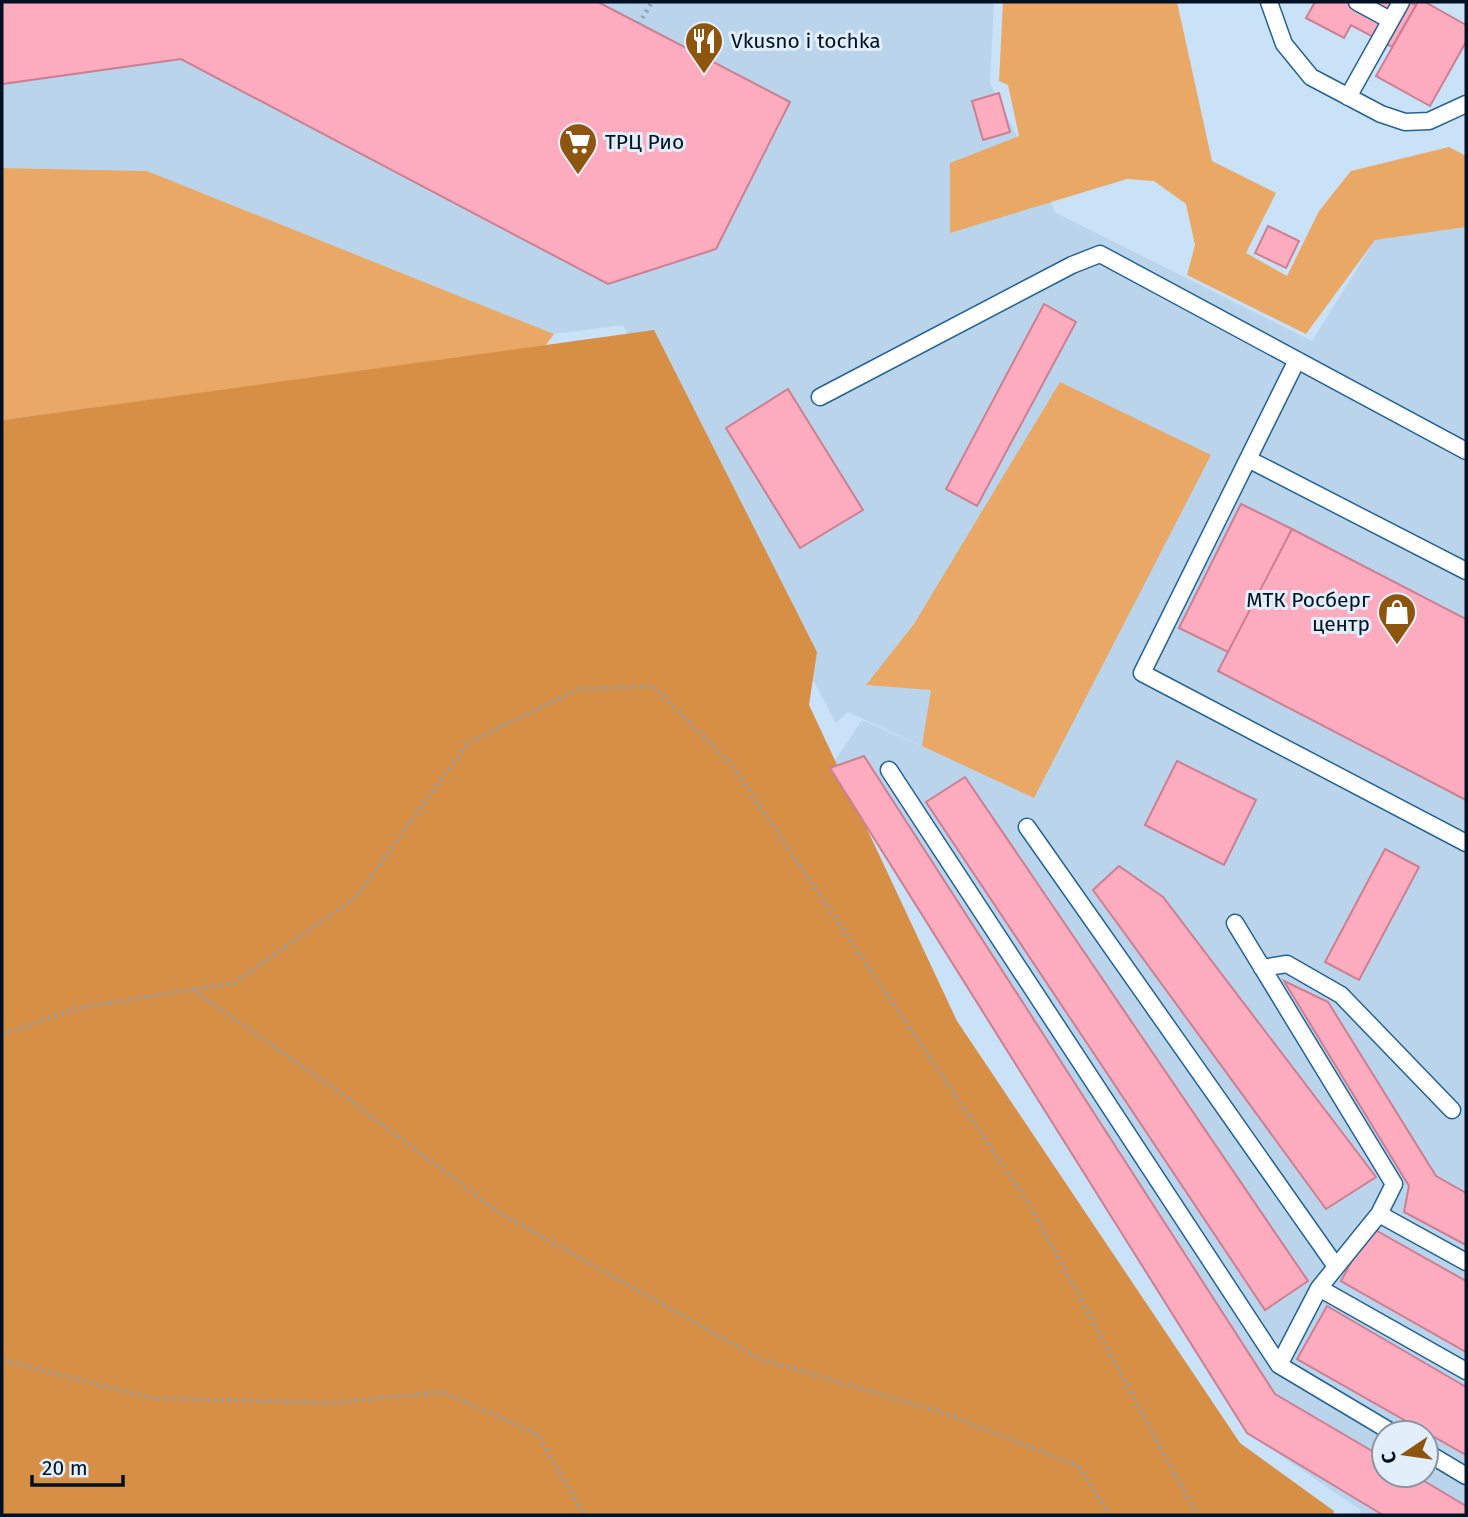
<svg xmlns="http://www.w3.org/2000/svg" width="1468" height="1517" viewBox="0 0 1468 1517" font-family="'Fira Sans',sans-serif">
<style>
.built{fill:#b9d4eb;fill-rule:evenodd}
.green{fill:#eaa866}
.forest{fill:#d78f46}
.building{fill:#fdabbe;stroke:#cd7f92;stroke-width:2}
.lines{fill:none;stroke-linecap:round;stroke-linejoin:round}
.lane-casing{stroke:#246492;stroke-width:19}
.path{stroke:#8ba1b6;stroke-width:4.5;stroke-dasharray:2 5;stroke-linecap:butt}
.lane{stroke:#fff;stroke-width:16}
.labels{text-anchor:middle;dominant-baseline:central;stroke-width:6;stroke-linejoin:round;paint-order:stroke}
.poi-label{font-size:21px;fill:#001124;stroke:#e2eef9;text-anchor:start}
</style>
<rect width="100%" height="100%" fill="#cae2f8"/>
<path class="built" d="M2,2H994L990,83L1056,213L1312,341L1375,240L1466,227V1515H1358L1361,1510L1247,1433L830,768L862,720L935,752L848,712L836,723L623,325L554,334L147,171L2,168ZM1384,1433H1426V1475H1384Z"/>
<path class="green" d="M1003,2H1177L1212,161L1276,193L1246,253L1287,276L1319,211L1351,171L1449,147L1466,156V227L1375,240L1306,334L1187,275L1195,245L1186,204L1154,181L1127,179L950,233V163L1019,136L1008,85L999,81Z
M2,168L147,171L554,334L545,346L2,420Z
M1060,382L1211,455L1034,798L922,746L931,690L866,685L914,624Z"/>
<path class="forest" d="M654,330L817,652L809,705L957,1021L1240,1443L1334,1511L1333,1515H2V420Z"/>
<path class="building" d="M2,2H598L790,102L716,249L608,284L181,59L2,84Z
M1315,2H1410L1416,5L1392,47L1351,25L1344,38L1306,18Z
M1418,2H1425L1466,25V42L1430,106L1376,76Z
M999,93L1010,132L983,140L972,101Z
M1268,226L1299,241L1286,268L1255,253Z
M1044,304L1076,322L977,506L946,489Z
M788,389L863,510L800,548L726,428Z
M1241,504L1292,529L1228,652L1179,628Z
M1292,529L1466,619V800L1218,671Z
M864,756L1275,1394L1384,1458V1475H1414L1466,1506V1515H1383L1247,1433L830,768Z
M1177,761L1256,800L1224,865L1145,825Z
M965,777L1308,1281L1265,1310L926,802Z
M1385,849L1419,867L1359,980L1325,962Z
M1119,866L1163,897L1376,1177L1326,1209L1093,890Z
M1284,981L1328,1002L1436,1176L1466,1193V1245L1404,1212L1409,1186Z
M1370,1227L1466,1281V1352L1341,1281Z
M1327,1306L1466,1387V1455L1297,1359Z"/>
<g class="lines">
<defs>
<path id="lane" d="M1269,2L1284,44L1311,77L1381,114L1405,122L1429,121L1466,104
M1357,2L1390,20
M1348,97L1401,2
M1297,360L1142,673L1466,843
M820,397L1072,265L1100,254L1466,451
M1248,459L1466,571
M889,770L1279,1365L1393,1433
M1027,827L1335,1265
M1235,923L1394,1184L1379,1214L1466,1262
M1262,968L1287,964L1341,995L1452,1110
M1319,1288L1466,1371
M1279,1365L1319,1288L1379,1214
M1426,1452L1466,1476"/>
</defs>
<use href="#lane" class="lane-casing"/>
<path class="path" d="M639,24L652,2
M192,990L328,1084L500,1213L760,1359L944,1413L1078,1466L1110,1515
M2,1035L77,1008L234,983L356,897L468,743L578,689L653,686L731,764L1031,1207L1197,1515
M2,1360L151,1398L330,1403L443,1392L537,1434L584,1515"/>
<use href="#lane" class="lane"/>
</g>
<defs>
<symbol id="restaurant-pin" viewBox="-11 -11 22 30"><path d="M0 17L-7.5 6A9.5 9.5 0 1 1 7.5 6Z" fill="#8e550e" stroke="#e2eef9"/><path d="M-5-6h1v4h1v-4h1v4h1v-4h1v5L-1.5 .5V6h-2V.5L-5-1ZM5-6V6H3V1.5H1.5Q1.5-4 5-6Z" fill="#fff"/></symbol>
<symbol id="supermarket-pin" viewBox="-11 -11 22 30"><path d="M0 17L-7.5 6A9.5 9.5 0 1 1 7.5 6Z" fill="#8e550e" stroke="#e2eef9"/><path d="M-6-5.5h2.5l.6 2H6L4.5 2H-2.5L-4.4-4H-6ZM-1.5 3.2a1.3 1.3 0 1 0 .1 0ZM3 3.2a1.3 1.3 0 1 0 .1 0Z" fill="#fff"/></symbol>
<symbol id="shop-pin" viewBox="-11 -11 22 30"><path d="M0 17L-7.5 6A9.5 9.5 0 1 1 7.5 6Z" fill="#8e550e" stroke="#e2eef9"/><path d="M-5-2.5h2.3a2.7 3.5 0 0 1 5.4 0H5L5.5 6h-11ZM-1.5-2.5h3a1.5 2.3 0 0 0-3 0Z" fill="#fff"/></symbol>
</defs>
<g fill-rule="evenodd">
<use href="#restaurant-pin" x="682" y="19" width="44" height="60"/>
<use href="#supermarket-pin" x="556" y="120" width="44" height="60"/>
<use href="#shop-pin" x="1375" y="590" width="44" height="60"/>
</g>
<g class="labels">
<g class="poi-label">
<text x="731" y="41">Vkusno i tochka</text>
<text x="605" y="142">ТРЦ Рио</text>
<text x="1370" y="600" text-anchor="end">МТК Росберг<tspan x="1370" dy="24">центр</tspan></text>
</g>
</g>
<rect width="1468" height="1517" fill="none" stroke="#001124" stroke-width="7"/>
<g transform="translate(1405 1454) rotate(257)"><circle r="33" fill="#e2eef9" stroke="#8896a4" stroke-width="2"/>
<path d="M0-5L12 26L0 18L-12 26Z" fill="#8e550e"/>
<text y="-10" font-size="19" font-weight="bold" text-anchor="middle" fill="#001124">С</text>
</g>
<path d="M32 1475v10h91v-10" fill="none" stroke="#001124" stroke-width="3.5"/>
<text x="42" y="1475" font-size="21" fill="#001124" stroke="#e2eef9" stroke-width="5" paint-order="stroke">20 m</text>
</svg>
